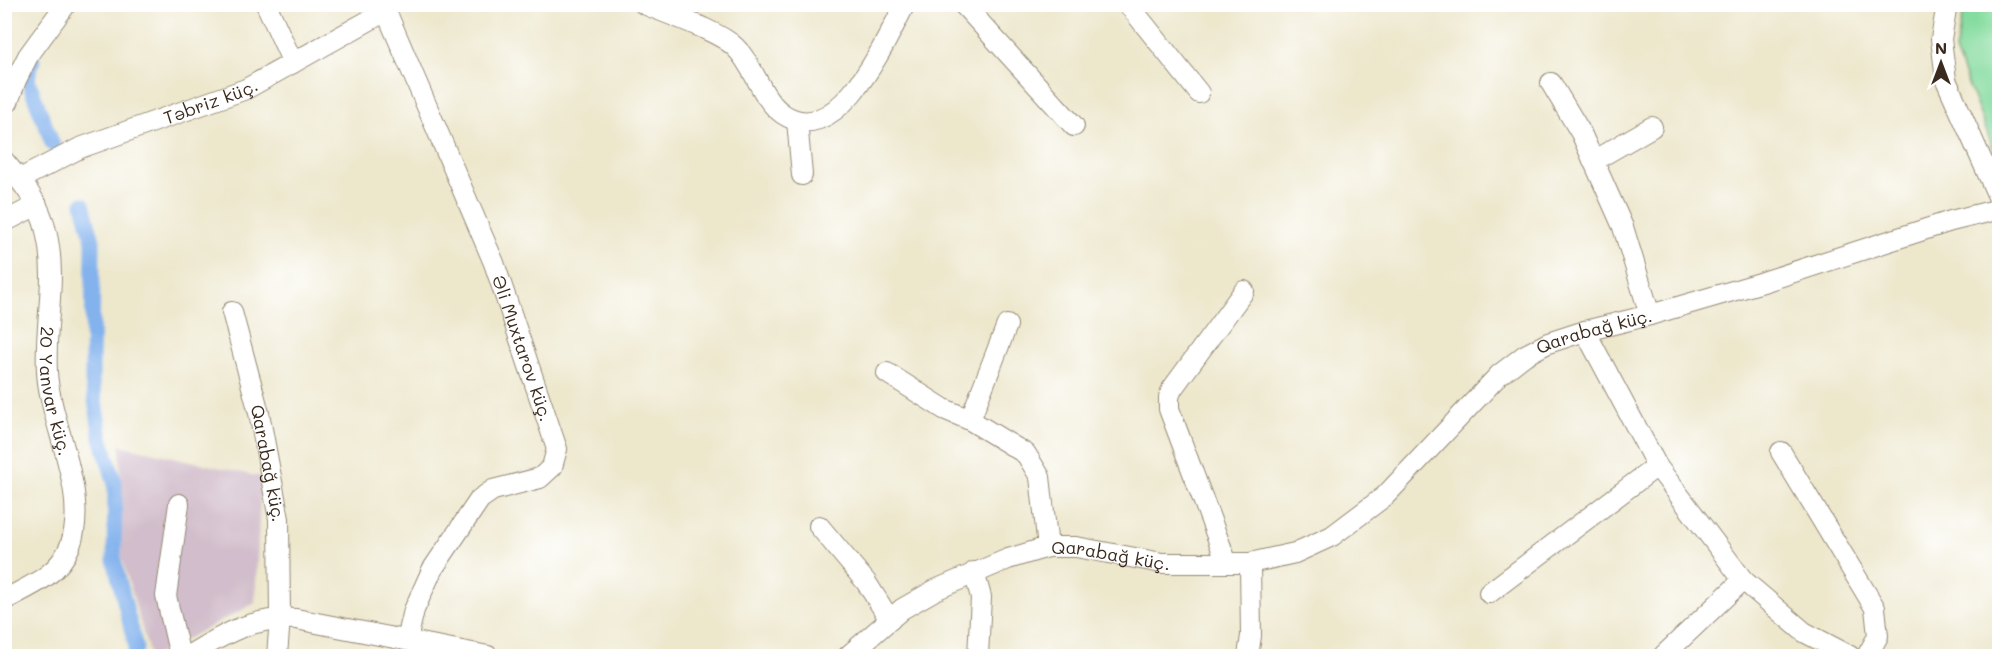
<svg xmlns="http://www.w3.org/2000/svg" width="2004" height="661" viewBox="0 0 2004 661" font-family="Mali,sans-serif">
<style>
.industrial{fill:#d1bdcb}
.green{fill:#85dc9f;stroke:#60835e;stroke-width:1.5}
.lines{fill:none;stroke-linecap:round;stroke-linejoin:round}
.canal{stroke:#83b2ed;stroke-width:15}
.minor-casing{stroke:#948875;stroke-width:22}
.minor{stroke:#fff;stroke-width:20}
.labels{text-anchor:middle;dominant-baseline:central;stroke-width:4.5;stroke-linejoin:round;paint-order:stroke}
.street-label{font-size:18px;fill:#3b2a1e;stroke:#fff}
</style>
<rect width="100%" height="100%" fill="#fff"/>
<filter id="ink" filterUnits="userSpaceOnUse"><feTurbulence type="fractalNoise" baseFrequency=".0167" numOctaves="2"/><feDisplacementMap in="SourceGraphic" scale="12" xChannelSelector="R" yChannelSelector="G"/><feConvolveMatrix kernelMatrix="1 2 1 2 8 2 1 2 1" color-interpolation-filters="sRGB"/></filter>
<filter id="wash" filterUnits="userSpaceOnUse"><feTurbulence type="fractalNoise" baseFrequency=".008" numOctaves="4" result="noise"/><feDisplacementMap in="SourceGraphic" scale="24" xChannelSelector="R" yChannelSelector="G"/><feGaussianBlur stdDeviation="1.35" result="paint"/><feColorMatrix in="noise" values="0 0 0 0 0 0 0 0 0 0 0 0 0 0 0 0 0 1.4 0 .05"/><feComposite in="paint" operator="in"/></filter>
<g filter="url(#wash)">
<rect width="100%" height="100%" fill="#ede7cc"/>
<path class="industrial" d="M120,445L261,477L255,603L154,656H150L122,558Z"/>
<path class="green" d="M1969,5H1999V163L1955,51L1964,9Z"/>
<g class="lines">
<path class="canal" d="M33,61L30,65L28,80L53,145
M83,204L93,241L92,382L101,437L115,484L114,560L136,648L134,656"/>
</g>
</g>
<g filter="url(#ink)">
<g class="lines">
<defs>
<g id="minor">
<path d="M266,4L293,63"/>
<path d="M644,4C667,14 719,31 735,47C755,66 760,98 783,114C838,151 886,40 905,4"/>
<path d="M963,4L1074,126"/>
<path d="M1128,4L1199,93"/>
<path d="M1947,4L1941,39L1946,80L2000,201"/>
<path id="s1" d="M386,11L494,263L557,449L552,467L540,478L493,490L480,499L432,570L414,610L407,640"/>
<path d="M1551,83L1581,133L1623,227L1650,315"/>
<path d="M4,105L8,102L16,80L28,56L66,4"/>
<path d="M797,121L802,175"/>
<path id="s2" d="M4,161C22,182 40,203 46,231C58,280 44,323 47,372C50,425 90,494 70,546C58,576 30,586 4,600"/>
<path d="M1593,161L1652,127"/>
<path id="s3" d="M20,179L80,148L246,89L386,11L390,4"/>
<path d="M4,222L37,205"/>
<path id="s4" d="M232,312L259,413L279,519L280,618L277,656"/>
<path d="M1585,331L1657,466L1743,580L1804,632L1850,656"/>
<path d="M887,373L944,409L970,420L1026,454L1040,477L1048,547"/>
<path d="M970,420L1007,325"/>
<path d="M1781,452L1875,608L1878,636L1867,656"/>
<path d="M179,504L166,596L180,656"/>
<path d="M819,526L866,582L890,620"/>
<path d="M1227,563L1169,409V397L1172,389L1244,291"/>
<path d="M974,572L981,597L978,656"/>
<path d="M1489,593L1657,466"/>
<path d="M1664,655L1743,580"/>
<path d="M188,656C224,634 252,617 296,619L488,656"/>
<path id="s5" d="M848,656L902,609L935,590L1008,559L1048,547H1076L1162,563H1250L1295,553L1332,536L1385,496L1499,375L1525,355L1548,343L1585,331L1650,315L1760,283L1951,221L2000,209"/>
<path d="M1248,656L1251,636L1250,563"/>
</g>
</defs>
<use href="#minor" class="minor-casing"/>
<use href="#minor" class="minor"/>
</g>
</g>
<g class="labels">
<g class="street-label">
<text stroke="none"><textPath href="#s3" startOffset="206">Təbriz küç.</textPath></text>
<text stroke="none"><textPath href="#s5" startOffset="860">Qarabağ küç.</textPath></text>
<text stroke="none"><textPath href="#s1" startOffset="364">Əli Muxtarov küç.</textPath></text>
<text stroke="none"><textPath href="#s2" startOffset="244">20 Yanvar küç.</textPath></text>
<text stroke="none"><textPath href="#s4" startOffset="156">Qarabağ küç.</textPath></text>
<text stroke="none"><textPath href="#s5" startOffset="294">Qarabağ küç.</textPath></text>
</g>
</g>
<rect width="2004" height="661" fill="none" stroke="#fff" stroke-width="24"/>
<g transform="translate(1941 63)" stroke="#ffffff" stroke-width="4.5" paint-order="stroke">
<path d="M0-4.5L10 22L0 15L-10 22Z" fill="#3b2a1e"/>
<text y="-9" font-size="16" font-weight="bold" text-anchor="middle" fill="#3b2a1e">N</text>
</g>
</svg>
